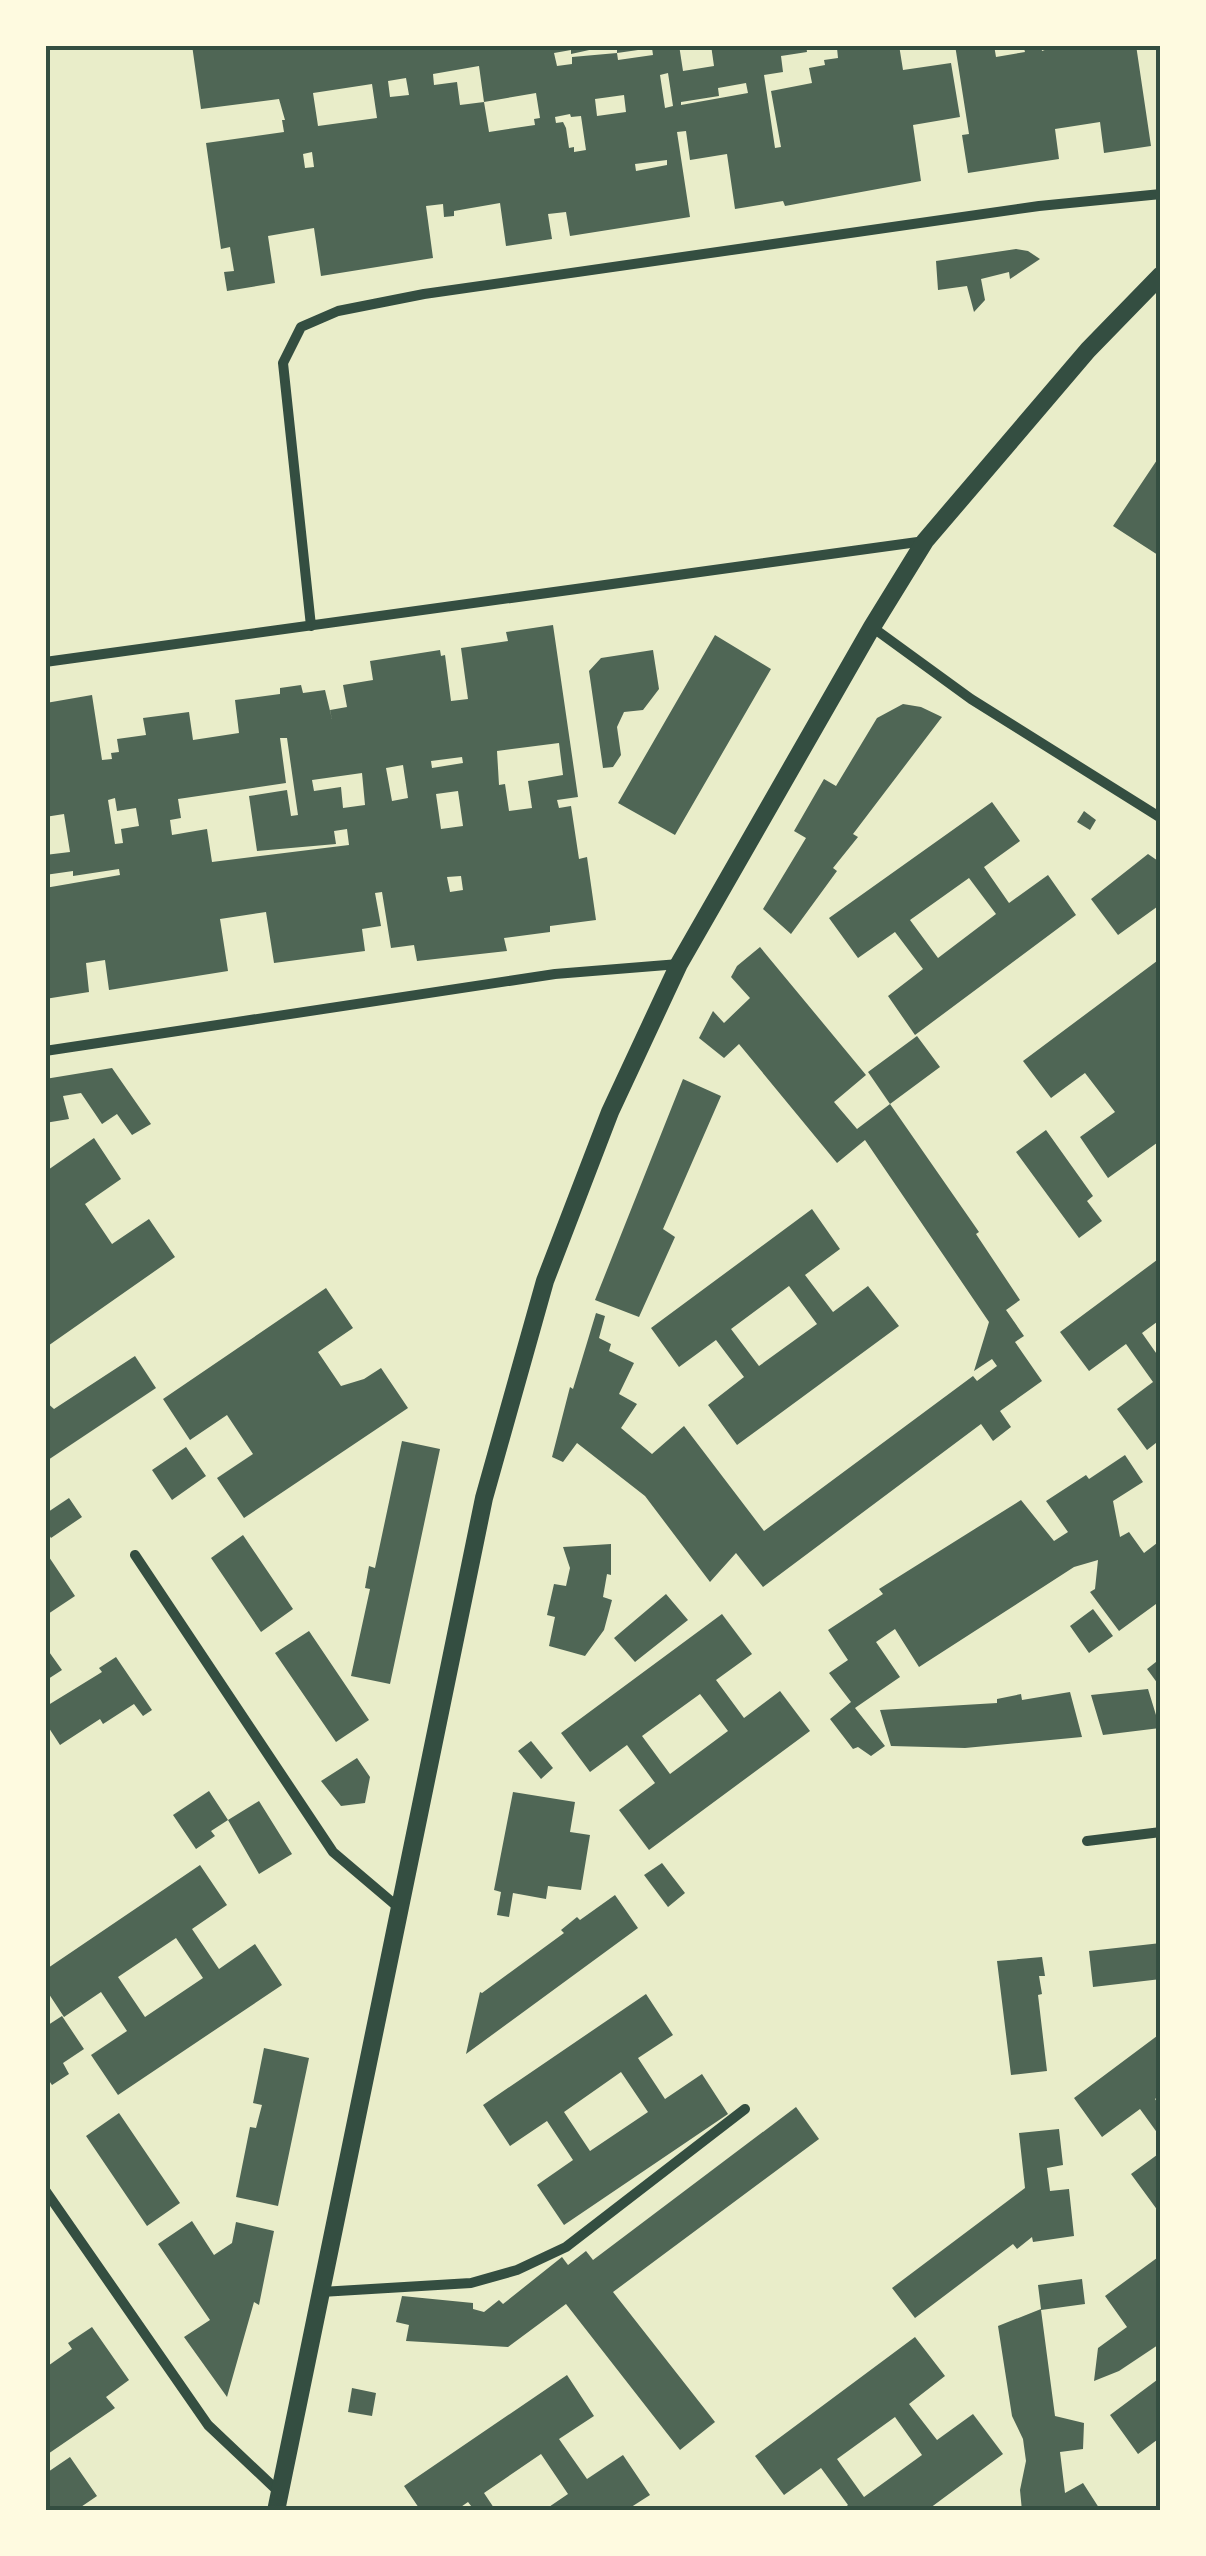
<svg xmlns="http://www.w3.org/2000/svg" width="1206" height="2556" viewBox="0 0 1206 2556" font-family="'Titillium Web',sans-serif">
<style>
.building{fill:#4f6655;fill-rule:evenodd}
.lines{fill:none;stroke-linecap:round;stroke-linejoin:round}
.minor{stroke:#344e41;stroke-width:10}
.tertiary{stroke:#344e41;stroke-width:18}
.neatline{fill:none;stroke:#344e41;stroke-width:4}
</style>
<rect width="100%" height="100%" fill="#e9edc9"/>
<path class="building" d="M192,45H612L571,54V50L554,53L557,66L572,64V57L617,53V45H679L683,71L714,66L711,45H806L807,52L781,56L783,72L764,75L775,148L781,147L771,91L812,83L809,68L825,65L824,60L838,58L837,48L899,45L903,70L951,63L960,117L913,125L921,181L785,206L783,201L735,209L727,154L690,160L686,131L677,132L690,217L570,236L566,212L548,214L552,239L506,246L500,203L454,211V216L444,217L443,204L426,206L433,258L321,276L314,228L268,236L275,283L227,291L224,272L234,271L230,247L221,249L206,143L284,132L282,120H285L279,99L201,109ZM652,48L653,55L618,60L617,53ZM479,66L484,102L536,93L540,118L534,119L535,125L489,132L484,102L460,105L457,82L434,85L433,74ZM668,73L673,106L665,108L660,75ZM406,78L409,95L390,97L388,81ZM746,83L748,93L681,105V102L719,96L718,88ZM372,84L377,118L318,126L313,93ZM624,95L626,112L597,116L595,99ZM570,114L571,117L581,116L586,150L574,152V147L569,148L566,128L563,122L556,123L555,117ZM312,152L314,167L305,168L303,154ZM667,160V165L636,171L635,164Z
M955,45H994L996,57L1025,52L1023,45H1041L1042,51L1058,45H1136L1151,146L1104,153L1100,122L1055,129L1059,159L968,173L962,135L969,134Z
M1016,249L1028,251L1040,259L1010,279L1009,272L981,279L985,300L974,312L967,286L938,290L936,261Z
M1161,454V557L1113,526Z
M553,625L578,797L557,800L559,808L571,806L579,859L587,857L596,920L550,926V932L504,938L507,951L417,961L414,945L391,948L382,892L375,893L381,926L362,929L365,951L274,963L266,912L220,919L228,971L109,990L105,960L86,963L89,992L45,999V888L120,875L119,869L73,876V871L45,875V855L70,852L64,814L45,817V725L49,724L46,703L92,695L102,760L112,759L111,753L119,752L117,739L146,735L143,718L189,712L193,740L239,733L235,700L280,694V688L301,685L303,693L325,690L332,719L330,710L347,707L343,685L373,680L370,661L440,650L441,656L445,655L451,701L468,699L461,648L508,641L506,632ZM280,738H287L298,815L291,816L287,790L249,796L257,851L336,844L334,831L347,829L349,845L212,862L207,829L172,835L170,820L181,818L178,799L286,783ZM559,743L563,775L528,781L532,808L509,811L505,784L499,785L497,751ZM462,757L463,763L432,768L431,761ZM403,765L408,798L392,801L386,768ZM362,773L365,805L343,808L341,787L314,791L312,780ZM458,791L463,826L441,829L436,794ZM115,798L117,811L136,808L139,826L121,829L123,843L115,844L108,800ZM461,876L463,890L450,892L447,877Z
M715,635L771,669L675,835L618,803Z
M653,650L659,689L643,710L624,712L617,727L621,755L613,767L603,768L589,671L601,658Z
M903,704L921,707L942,717L853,834L858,837L833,868L837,871L791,934L763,909L806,838L794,831L824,779L836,786L877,718Z
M992,802L1020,841L984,867L1009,903L1048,875L1076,915L915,1035L888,996L923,969L895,932L858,958L829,918ZM969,878L996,914L938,958L910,920Z
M1084,811L1096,820L1090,830L1077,822Z
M1148,854L1161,863V904L1118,935L1091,899Z
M760,947L866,1075L834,1102L857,1129L890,1104L979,1232L976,1234L1020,1300L1006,1310L1024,1336L1015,1342L1042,1381L1000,1411L1011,1427L993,1441L981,1424L763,1587L736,1553L710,1582L645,1496L577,1443L563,1462L552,1457L570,1387L573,1389L596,1313L605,1316L599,1338L611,1344L609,1351L634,1363L619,1394L637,1404L621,1428L652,1454L684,1426L764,1531L973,1376L977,1381L997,1366L992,1359L974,1371L989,1322L865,1140L837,1163L739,1044L724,1058L699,1038L713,1011L724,1023L750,998L731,977L737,966Z
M1161,958V1140L1108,1178L1080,1137L1115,1112L1085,1073L1051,1098L1023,1061Z
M917,1036L940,1067L890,1104L868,1072Z
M112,1068L151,1124L132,1135L117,1114L102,1124L81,1093L63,1096L69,1119L45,1123V1079Z
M683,1079L721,1096L663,1229L675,1237L639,1317L595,1300Z
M1046,1130L1093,1196L1087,1201L1102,1221L1079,1238L1016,1152Z
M94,1138L121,1179L85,1204L112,1244L149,1219L175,1257L45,1348V1172Z
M812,1209L840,1249L805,1275L833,1312L868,1286L899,1326L737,1445L708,1405L744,1377L716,1340L679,1367L651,1328ZM789,1286L817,1324L759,1366L731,1329Z
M1161,1257V1319L1142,1333L1161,1360V1439L1147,1450L1117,1409L1153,1382L1126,1344L1089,1371L1060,1332Z
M326,1288L353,1328L318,1352L341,1386L364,1379L381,1368L408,1408L244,1518L217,1478L253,1454L227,1415L190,1440L163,1399Z
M135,1356L156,1388L45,1462V1401L54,1409Z
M402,1441L440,1449L390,1684L351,1676L370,1589L365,1588L369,1566L375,1568Z
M186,1447L206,1476L172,1500L152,1470Z
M1125,1455L1143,1482L1113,1501L1120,1537L1129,1532L1144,1553L1161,1540V1611L1156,1604L1119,1631L1090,1592L1095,1589L1098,1560L1074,1567L919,1667L895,1629L876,1642L900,1677L855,1708L885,1746L871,1756L858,1747L853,1749L830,1719L851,1702L829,1673L848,1660L828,1630L883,1594L879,1589L1021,1500L1054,1541L1068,1532L1046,1501L1086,1475L1089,1479Z
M69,1498L82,1517L51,1538L45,1529V1514Z
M243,1535L293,1609L261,1632L211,1558Z
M611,1544V1575L607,1574L603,1597L612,1600L604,1630L585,1656L549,1646L555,1617L547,1615L554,1584L566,1586L570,1568L563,1547Z
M45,1551L75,1596L45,1616Z
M666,1594L688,1620L635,1662L614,1638Z
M1093,1609L1113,1636L1089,1653L1070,1626Z
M722,1614L752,1654L716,1680L744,1718L780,1691L810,1731L649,1850L619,1810L655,1783L627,1745L590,1772L561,1733ZM700,1694L728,1731L670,1774L642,1736Z
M309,1631L369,1720L336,1742L275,1653Z
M47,1649L62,1670L45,1681V1651Z
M116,1657L152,1710L143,1716L134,1704L103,1724L100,1719L60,1745L45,1722V1707L102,1672L99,1668Z
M1161,1658V1688L1147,1669Z
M1148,1689L1160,1728L1103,1735L1091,1695Z
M1070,1692L1082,1737L965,1748L891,1746L880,1710L997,1703V1699L1021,1694L1022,1700Z
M531,1741L553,1768L541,1779L518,1751Z
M357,1758L370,1777L365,1803L341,1806L321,1781Z
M209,1791L228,1820L259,1801L292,1854L259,1874L228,1820L211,1831L215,1836L196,1849L173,1815Z
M513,1792L575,1802L570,1832L590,1835L581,1890L548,1886L546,1899L513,1893L509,1917L497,1915L501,1892L494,1890Z
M662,1863L685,1893L668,1907L644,1875Z
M200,1865L227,1905L192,1929L219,1969L255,1944L282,1985L118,2095L91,2055L127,2031L101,1992L64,2017L45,1988V1970ZM176,1938L203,1978L145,2017L118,1977Z
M615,1895L638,1928L466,2054L480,1992L482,1993L564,1933L561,1930L577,1917L580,1920Z
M1161,1943V1979L1093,1987L1089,1951Z
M1042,1957L1045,1976H1039L1042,1994L1038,1995L1047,2071L1011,2075L997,1961Z
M646,1994L673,2035L638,2058L665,2099L702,2074L728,2114L564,2225L537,2185L573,2160L547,2121L510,2146L483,2105ZM621,2072L648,2112L590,2151L564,2112Z
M62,2016L84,2049L63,2063L69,2074L52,2085L45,2075V2027Z
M1161,2033V2094L1155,2099L1161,2107V2138L1140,2109L1102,2137L1074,2098Z
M264,2048L309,2058L278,2206L236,2197L250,2127L256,2128L262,2105L253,2103Z
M796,2107L819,2139L613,2292L715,2422L680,2450L566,2304L508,2347L406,2341L409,2325L396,2322L402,2296L473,2303V2309L484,2312L499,2300L503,2304L562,2257L568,2265L586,2251L593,2260Z
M119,2113L180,2203L147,2226L86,2136Z
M1059,2129L1063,2165L1047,2168L1050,2191L1069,2189L1074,2236L1033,2242L1032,2237L1017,2249L1013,2244L915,2318L892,2288L1025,2188L1019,2133Z
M1161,2152V2215L1131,2174Z
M192,2221L214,2255L232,2243L236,2222L274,2231L259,2305L254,2302L227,2397L184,2337L210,2320L158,2244Z
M1161,2255V2343L1119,2371L1094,2381L1098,2348L1127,2327L1105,2296Z
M1082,2279L1085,2304L1041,2310L1055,2416L1084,2423L1083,2449L1060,2452L1065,2493L1083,2483L1101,2511H1022L1020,2490L1026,2461L1023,2439L1012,2416L998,2326L1041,2309L1038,2285Z
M92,2327L129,2380L106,2397L115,2408L45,2456V2368L72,2349L68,2343Z
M915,2337L945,2376L909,2404L937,2440L973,2414L1003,2454L926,2511H841L848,2505L821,2468L784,2495L755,2456ZM895,2417L922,2455L864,2497L837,2459Z
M567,2375L594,2416L559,2439L587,2479L623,2455L650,2495L625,2511H543L568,2494L541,2454L484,2493L496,2511H475L468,2502L455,2511H421L404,2486Z
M1161,2377V2437L1138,2454L1110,2415Z
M352,2388L376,2393L372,2416L348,2412Z
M70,2457L97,2496L75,2511H45V2474Z"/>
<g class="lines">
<path class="minor" d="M311,626L283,363L301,327L338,311L424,294L1039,206L1161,194
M872,627L971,699L1161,818
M45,662L925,541
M45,1051L555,974L679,964
M135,1555L333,1852L399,1908
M1087,1841L1161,1832
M45,2190L208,2425L280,2493
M321,2292L471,2283L517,2270L566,2247L745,2109"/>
<path class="tertiary" d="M276,2511L484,1498L545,1281L610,1112L679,964L872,627L925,541L1088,350L1161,275"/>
</g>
<rect width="1206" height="2556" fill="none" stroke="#fefae0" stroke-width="95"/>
<rect x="48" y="48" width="1110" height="2460" class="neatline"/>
</svg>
